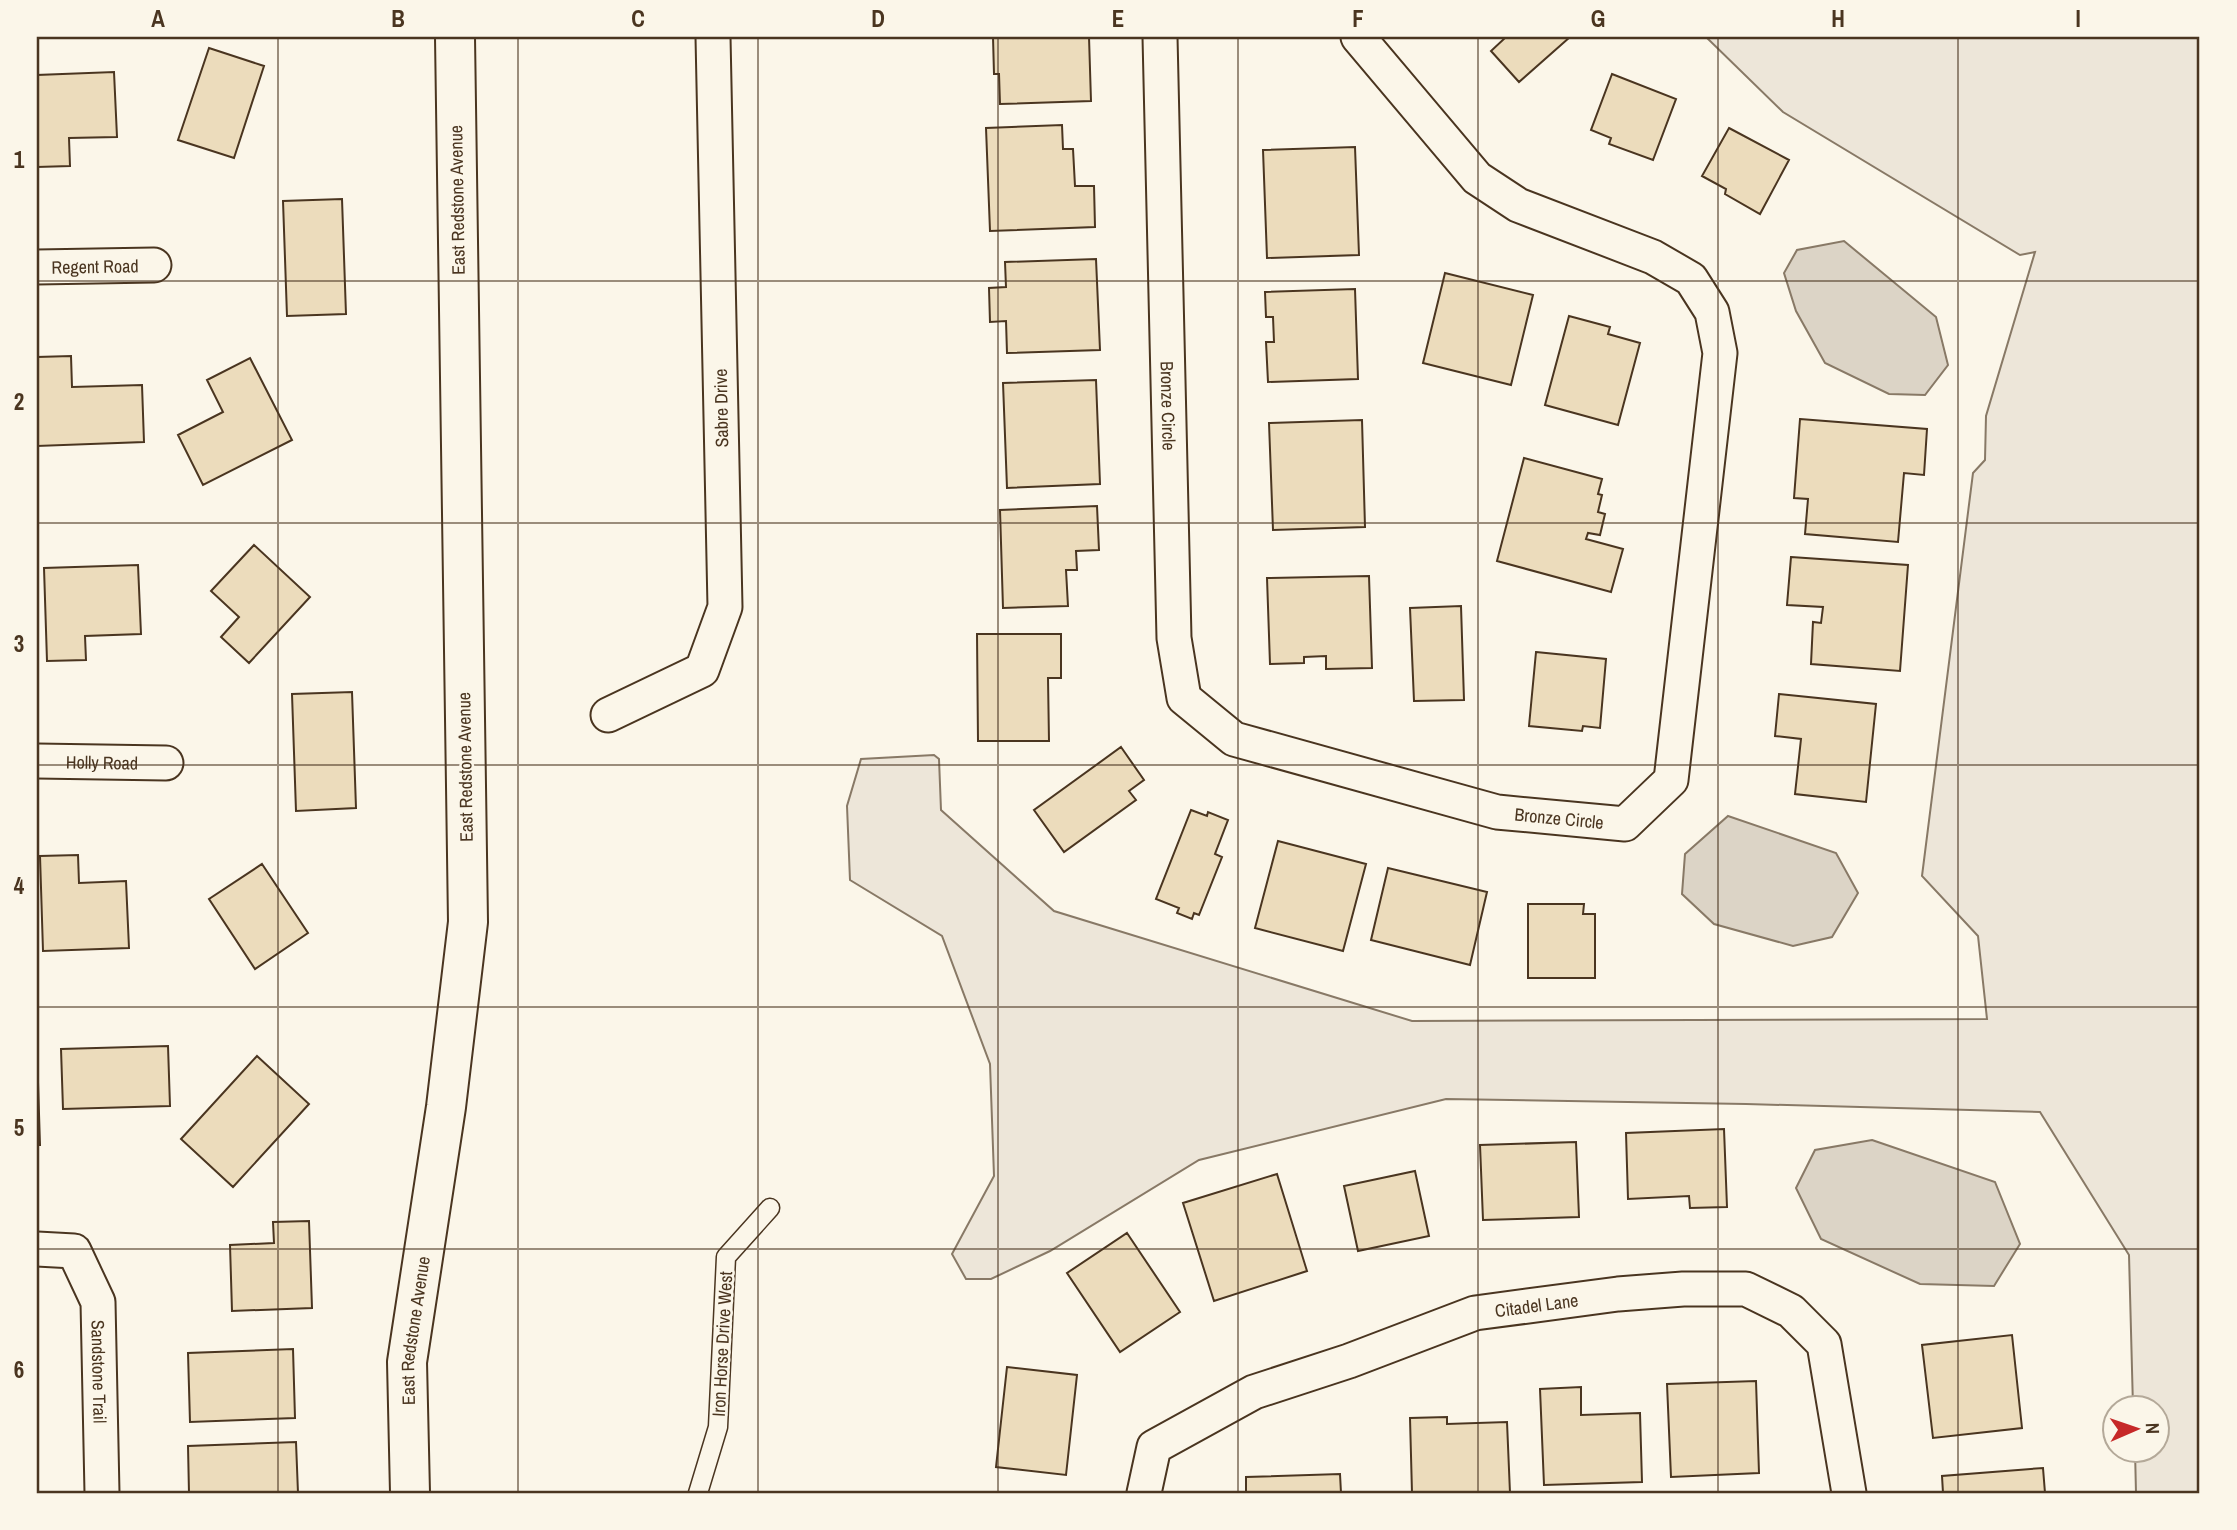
<svg xmlns="http://www.w3.org/2000/svg" width="2237" height="1530" viewBox="0 0 2237 1530" font-family="'Archivo Narrow',sans-serif">
<style>
.green{fill:#ede6d9;stroke:#887966;stroke-width:2}
.water{fill:#dcd4c6;stroke:#887966;stroke-width:2}
.building{fill:#ecdcbc;stroke:#4a3520;stroke-width:2}
.lines{fill:none;stroke-linecap:round;stroke-linejoin:round}
.lane-casing{stroke:#4a3520;stroke-width:21}
.street-casing{stroke:#4a3520;stroke-width:37}
.secondary-casing{stroke:#4a3520;stroke-width:42}
.lane{stroke:#fbf6e9;stroke-width:18}
.street{stroke:#fbf6e9;stroke-width:33}
.secondary{stroke:#fbf6e9;stroke-width:38}
.grid{fill:none;stroke:#4a3520;stroke-width:2;stroke-opacity:0.55}
.labels{text-anchor:middle;dominant-baseline:central;stroke-width:5;stroke-linejoin:round;paint-order:stroke}
.street-label{font-size:18px;fill:#4a3520;stroke:#fbf6e9}
.neatline{fill:none;stroke:#4a3520;stroke-width:2.5}
.grid-label{font-size:23px;text-anchor:middle;font-weight:bold;fill:#4a3520}
</style>
<rect width="100%" height="100%" fill="#fbf6e9"/>
<path class="green" d="M1706,37H2200V1493H2136L2135,1450H2156V1408L2133,1407L2129,1255L2040,1112L1746,1104L1446,1099L1199,1160L1050,1251L991,1279H966L952,1254L994,1176L990,1064L942,936L850,880L847,806L861,759L934,755L939,759L941,810L1054,911L1412,1021L1987,1019L1978,936L1922,876L1973,473L1985,460L1986,416L2035,252L2020,255L1783,112Z"/>
<path class="water" d="M1844,241L1936,317L1948,365L1925,395L1889,394L1825,363L1796,311L1784,273L1797,250Z
M1728,816L1836,853L1858,893L1832,937L1793,946L1714,924L1682,894L1685,854Z
M1872,1140L1995,1182L2020,1244L1994,1286L1920,1284L1821,1239L1796,1188L1815,1150Z"/>
<path class="building" d="M993,37H1089L1091,101L1000,104L999,74H994Z
M1506,37H1570L1519,82L1491,51Z
M209,48L264,66L234,158L178,140Z
M114,72L117,137L69,138L70,166L37,167V75Z
M1612,74L1676,99L1653,160L1609,144L1611,138L1591,130Z
M1062,125L1063,149H1073L1075,186H1094L1095,227L990,231L986,128Z
M1729,128L1789,160L1760,214L1725,194L1726,189L1702,176Z
M1355,147L1359,255L1267,258L1263,150Z
M342,199L346,314L287,316L283,201Z
M1096,259L1100,350L1007,353L1006,321L990,322L989,288L1006,287L1005,262Z
M1445,273L1533,295L1511,385L1423,363Z
M1355,289L1358,379L1268,382L1266,342H1274L1273,317H1266L1265,292Z
M1569,316L1610,327L1608,334L1640,343L1618,425L1545,405Z
M71,356L72,387L142,385L144,442L37,446V357Z
M250,358L292,440L203,485L178,435L223,412L207,380Z
M1096,380L1100,484L1007,488L1003,383Z
M1800,419L1927,429L1924,475L1904,473L1898,542L1805,534L1808,499L1794,498Z
M1362,420L1365,527L1273,530L1269,423Z
M1524,458L1602,479L1598,494L1602,495L1598,512L1605,514L1600,535L1588,533L1586,539L1623,549L1611,592L1497,561Z
M1097,506L1099,550L1076,551L1077,570H1066L1068,606L1003,608L1000,510Z
M254,545L310,597L249,663L221,637L239,617L211,591Z
M1791,557L1908,565L1900,671L1811,664L1813,622L1821,623L1823,607L1787,605Z
M138,565L141,634L85,636L86,660L47,661L44,568Z
M1369,576L1372,668L1326,669V656L1304,657V663L1270,664L1267,578Z
M1461,606L1464,700L1414,701L1410,608Z
M977,634H1061V678H1048L1049,741H978Z
M1536,652L1606,659L1600,728L1583,726L1582,731L1529,726Z
M352,692L356,808L296,811L292,694Z
M1779,694L1876,704L1866,802L1795,794L1801,739L1775,736Z
M1121,747L1144,780L1129,791L1136,800L1064,852L1034,810Z
M1191,810L1207,816L1208,812L1228,820L1215,854L1222,857L1199,915L1194,913L1192,919L1177,913L1179,908L1156,899Z
M1278,841L1366,864L1343,951L1255,928Z
M78,855L79,883L126,881L129,948L43,951L40,856Z
M262,864L308,933L255,969L209,899Z
M1388,868L1487,892L1470,965L1371,940Z
M1528,904H1584L1583,914H1595V978H1528Z
M168,1046L170,1106L63,1109L61,1049Z
M37,1051L40,1145H37Z
M257,1056L309,1104L233,1187L181,1139Z
M1724,1129L1727,1207L1690,1208L1689,1196L1628,1199L1626,1133Z
M1576,1142L1579,1217L1483,1220L1480,1145Z
M1415,1171L1429,1236L1358,1251L1344,1186Z
M1277,1174L1307,1271L1214,1301L1183,1203Z
M309,1221L312,1308L232,1311L230,1245L274,1243L273,1222Z
M1127,1233L1180,1312L1120,1352L1067,1273Z
M2012,1335L2022,1428L1933,1438L1922,1345Z
M293,1349L295,1418L190,1422L188,1353Z
M1007,1367L1077,1375L1066,1475L996,1467Z
M1756,1381L1759,1473L1671,1477L1667,1384Z
M1581,1387V1415L1640,1413L1642,1482L1544,1485L1540,1389Z
M1447,1417V1424L1507,1422L1510,1493H1412L1410,1418Z
M296,1442L298,1493H189L188,1446Z
M2043,1468L2045,1493H1943L1942,1476Z
M1340,1474L1341,1493H1246V1477Z"/>
<g class="lines">
<defs>
<path id="lane" d="M698,1493L718,1427L726,1257L770,1208"/>
<g id="street">
<path id="s1" d="M1160,37L1174,638L1184,698L1234,739L1497,812L1625,824L1671,780L1720,353L1712,312L1691,279L1653,257L1518,205L1477,178L1358,37"/>
<path id="s2" d="M37,267L154,265"/>
<path d="M608,715L702,670L725,607L713,37"/>
<path id="s3" d="M37,761L166,763"/>
<path id="s4" d="M37,1249L74,1251L98,1302L102,1493"/>
<path id="s5" d="M1144,1493L1154,1447L1254,1392L1349,1361L1475,1313L1618,1294L1683,1289H1746L1791,1311L1824,1344L1849,1493"/>
</g>
<g id="secondary">
<path id="s6" d="M410,1493L407,1362L446,1107L468,922L455,37"/>
</g>
</defs>
<use href="#lane" class="lane-casing"/>
<use href="#street" class="street-casing"/>
<use href="#secondary" class="secondary-casing"/>
<use href="#lane" class="lane"/>
<use href="#street" class="street"/>
<use href="#secondary" class="secondary"/>
</g>
<path class="grid" d="M278,37V1493M518,37V1493M758,37V1493M998,37V1493M1238,37V1493M1478,37V1493M1718,37V1493M1958,37V1493M37,281H2200M37,523H2200M37,765H2200M37,1007H2200M37,1249H2200"/>
<g class="labels">
<g class="street-label">
<text transform="translate(457 200) rotate(-91)">East Redstone Avenue</text>
<text stroke="none"><textPath href="#s2" startOffset="58">Regent Road</textPath></text>
<text stroke="none"><textPath href="#s1" startOffset="369">Bronze Circle</textPath></text>
<text transform="translate(721 408) rotate(-91)">Sabre Drive</text>
<text stroke="none"><textPath href="#s3" startOffset="65">Holly Road</textPath></text>
<text transform="translate(465 767) rotate(-91)">East Redstone Avenue</text>
<text stroke="none"><textPath href="#s1" startOffset="1062">Bronze Circle</textPath></text>
<text stroke="none"><textPath href="#s5" startOffset="458">Citadel Lane</textPath></text>
<text stroke="none"><textPath href="#s6" startOffset="163">East Redstone Avenue</textPath></text>
<text transform="translate(722 1344) rotate(-87)">Iron Horse Drive West</text>
<text stroke="none"><textPath href="#s4" startOffset="163">Sandstone Trail</textPath></text>
</g>
</g>
<rect width="2237" height="1530" fill="none" stroke="#fbf6e9" stroke-width="77"/>
<g transform="translate(2136 1429) rotate(88)"><circle r="33" fill="#fbf6e9" stroke="#b4a999" stroke-width="2"/>
<path d="M0-5L12 26L0 18L-12 26Z" fill="#c62828"/>
<text y="-10" font-size="19" font-weight="bold" text-anchor="middle" fill="#4a3520">N</text>
</g>
<rect x="38" y="38" width="2160" height="1454" class="neatline"/>
<g class="grid-label">
<text x="158" y="27">A</text>
<text x="398" y="27">B</text>
<text x="638" y="27">C</text>
<text x="878" y="27">D</text>
<text x="1118" y="27">E</text>
<text x="1358" y="27">F</text>
<text x="1598" y="27">G</text>
<text x="1838" y="27">H</text>
<text x="2078" y="27">I</text>
<text x="19" y="168">1</text>
<text x="19" y="410">2</text>
<text x="19" y="652">3</text>
<text x="19" y="894">4</text>
<text x="19" y="1136">5</text>
<text x="19" y="1378">6</text>
</g>
</svg>
